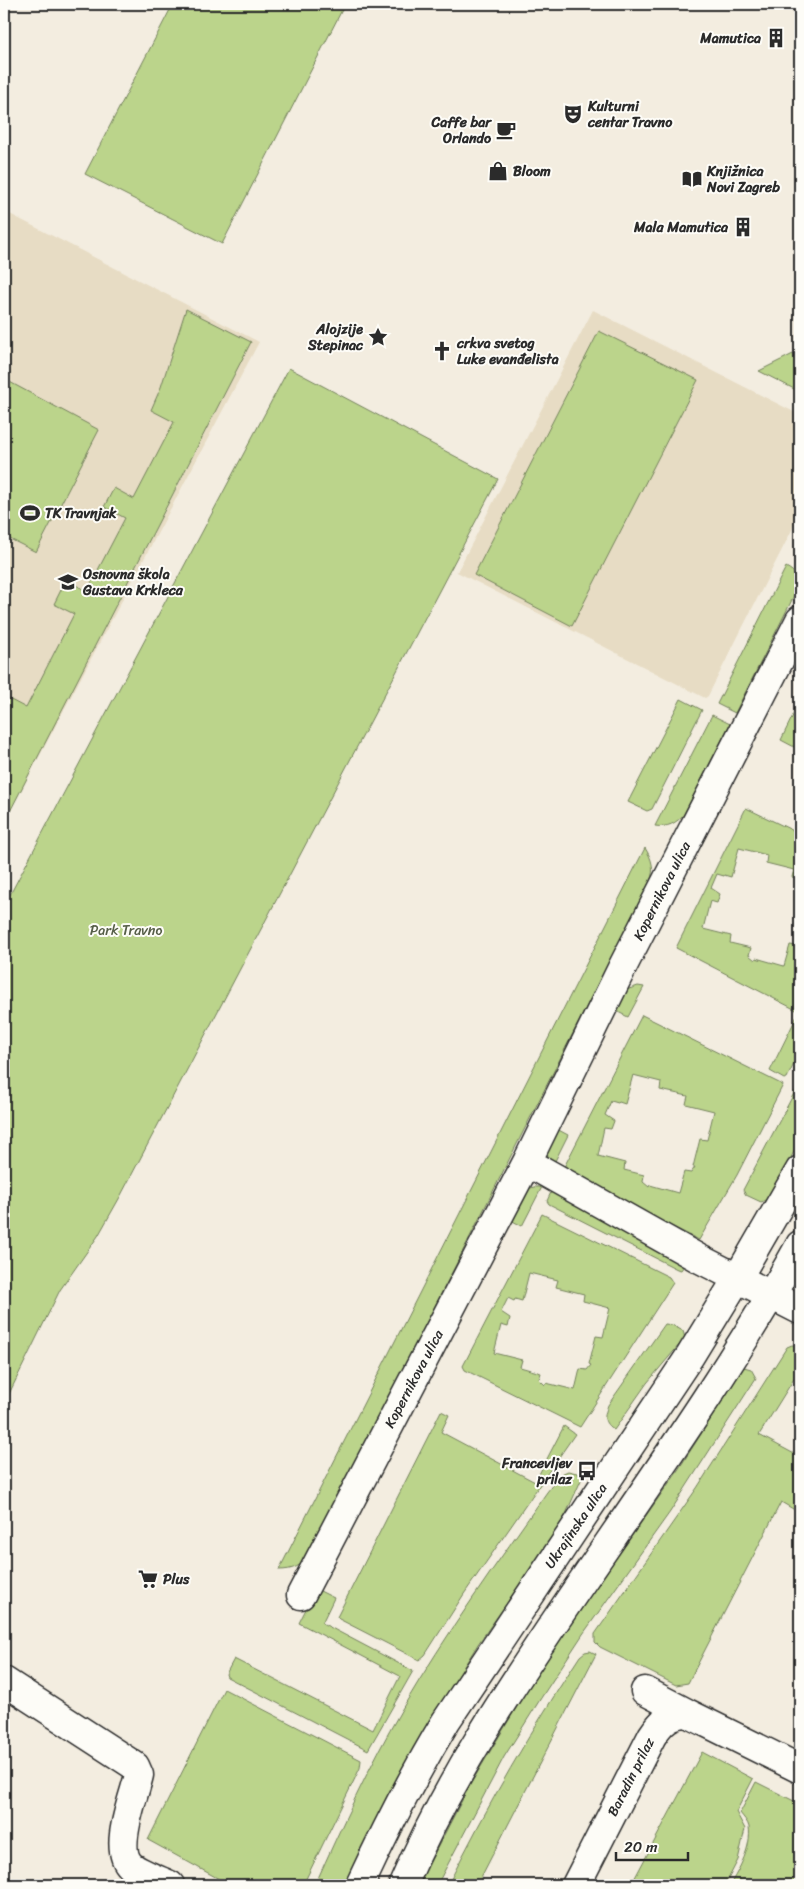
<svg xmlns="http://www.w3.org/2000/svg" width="804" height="1889" viewBox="0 0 804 1889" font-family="Sriracha,sans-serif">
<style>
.built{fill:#e7dcc4}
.green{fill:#bbd48b;stroke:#73805b;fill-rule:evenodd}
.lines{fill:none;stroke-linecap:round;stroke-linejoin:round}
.minor-casing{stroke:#2b2b2b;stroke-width:31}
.minor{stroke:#fdfcf7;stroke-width:28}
.labels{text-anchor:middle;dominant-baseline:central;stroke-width:4;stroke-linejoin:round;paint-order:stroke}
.poi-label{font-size:14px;font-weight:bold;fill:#2b2b2b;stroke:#fdfcf7;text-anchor:start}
.street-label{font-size:14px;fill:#2b2b2b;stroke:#fdfcf7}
.park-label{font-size:14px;fill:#565e48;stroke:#fdfcf7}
</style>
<rect width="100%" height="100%" fill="#f3ede0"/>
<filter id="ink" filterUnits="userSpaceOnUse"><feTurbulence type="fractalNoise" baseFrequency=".02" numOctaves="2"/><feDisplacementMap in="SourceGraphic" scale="10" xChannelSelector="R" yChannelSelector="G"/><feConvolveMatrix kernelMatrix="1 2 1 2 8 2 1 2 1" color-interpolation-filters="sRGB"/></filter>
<g filter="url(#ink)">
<path class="built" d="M4,211L259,342L4,823Z
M593,310L800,415V514L708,696L705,698L457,572Z"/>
<path class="green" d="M173,4H345L222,244L85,174Z
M186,309L251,342L4,823V705L7,698L26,708L74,614L54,604L66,580L87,591L125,518L104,507L114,488L134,499L174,422L151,410L161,387Z
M599,331L698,380L572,626L474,575Z
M793,354L800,355V392L759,371Z
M289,368L498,479L120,1197L98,1236L60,1290L4,1404V906Z
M4,379L99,430L36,552L4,536Z
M786,567C795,572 801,578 798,588L735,713L717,704Z
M681,699L702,710L652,809L647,811L628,802Z
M800,701V750L781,740Z
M712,715L730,724L684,814C677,823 667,828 655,826Z
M746,808L800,834V879L792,877L794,870L766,863L767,855L739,848L731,877L724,875V876L717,874L711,888L720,894L717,903L710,901L703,929L731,936L730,943L751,948L749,955L755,960L756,958L784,966L790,945L797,946L800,941V1012L676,948Z
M645,848C652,859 655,869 650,881L309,1555C302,1566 293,1570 279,1570Z
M638,986L644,987L628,1017L610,1008L626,990Z
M642,1015L783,1085L737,1175L699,1240L562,1171ZM633,1075L661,1082L660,1090L688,1096L686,1104L714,1111L707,1140L700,1139L693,1167H695L691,1173L684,1172L678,1193L650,1185L649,1187L643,1182L644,1175L624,1170L625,1163L598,1156L604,1128L611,1129L614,1121L605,1115L611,1101L618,1103L619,1102L625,1104Z
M797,1016L800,1018V1052L787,1078L784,1079L770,1071Z
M800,1082V1140L770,1198L761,1202L746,1195L743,1190Z
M551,1126L568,1135L553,1165C542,1149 546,1143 551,1126Z
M534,1187H542L522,1226L505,1217L523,1190Z
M552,1190L686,1263L681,1270L677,1269L549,1204L547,1201Z
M542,1214L669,1277L673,1283L580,1427L465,1370L463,1366ZM529,1273L558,1280L556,1287L584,1294L583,1301L610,1308L603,1337L596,1336L589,1364L591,1365L587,1370L580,1369L575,1390L546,1383L545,1385L539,1379L541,1373L520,1367L522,1360L494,1353L501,1325L508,1327L510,1318L501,1312L508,1298L514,1301L515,1299L522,1301Z
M665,1324L672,1325L683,1331L685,1338L647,1383L614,1430C602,1422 604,1417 608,1405Z
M792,1345L800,1346V1369L759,1435L800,1457V1513L781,1502L688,1683L676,1685L600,1647L595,1642V1634L697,1488L787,1347Z
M744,1367L751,1369L756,1378L670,1512L583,1634L541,1698L504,1757L437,1885H418L470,1785L543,1663L678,1470Z
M441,1411L449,1415L441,1432L535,1482L564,1426L575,1434L464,1594L425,1655L419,1660L339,1619L337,1617Z
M568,1471L577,1473L582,1478L565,1516L554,1536L478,1644L442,1702L347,1885H315C342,1825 369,1766 402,1709C446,1634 497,1563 547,1492L561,1474Z
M316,1589L334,1598L322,1623L413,1671L368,1750L227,1677L226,1674L234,1659L373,1730L400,1676L299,1623Z
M590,1651L596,1654L477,1885H448C487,1806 531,1730 580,1656L585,1652Z
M224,1689L361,1760L360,1768L303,1885H230L148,1840Z
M702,1752L753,1779L736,1812L745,1829L738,1860L725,1885H631Z
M756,1782L800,1804V1885H730C739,1869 752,1847 749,1827C748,1822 743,1817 740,1813Z"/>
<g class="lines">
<defs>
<path id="minor" d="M527,1162L698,1258L800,1310
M301,1595L527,1162L624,964L800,620
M4,1681L135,1766L139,1775C134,1797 112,1849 131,1866C140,1873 159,1880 170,1885
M645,1691L687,1713
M360,1885C386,1829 414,1774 446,1721L690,1356L737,1279L800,1170
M403,1885C448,1780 511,1686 575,1592C653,1478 733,1365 800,1245
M576,1885L652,1736C661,1722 670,1713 687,1713L800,1769"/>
</defs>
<use href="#minor" class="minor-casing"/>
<use href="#minor" class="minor"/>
</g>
</g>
<defs>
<symbol id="building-bare" viewBox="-9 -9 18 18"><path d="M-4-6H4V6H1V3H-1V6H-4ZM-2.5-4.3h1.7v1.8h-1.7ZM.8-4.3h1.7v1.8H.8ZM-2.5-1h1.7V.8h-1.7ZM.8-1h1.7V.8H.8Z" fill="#2b2b2b" stroke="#fdfcf7" stroke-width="2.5" paint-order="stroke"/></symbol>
<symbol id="theatre-bare" viewBox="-9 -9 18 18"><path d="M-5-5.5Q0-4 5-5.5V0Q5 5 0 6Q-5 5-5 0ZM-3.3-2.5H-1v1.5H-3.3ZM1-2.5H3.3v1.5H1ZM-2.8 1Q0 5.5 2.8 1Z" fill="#2b2b2b" stroke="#fdfcf7" stroke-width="2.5" paint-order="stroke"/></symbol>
<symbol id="cafe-bare" viewBox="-9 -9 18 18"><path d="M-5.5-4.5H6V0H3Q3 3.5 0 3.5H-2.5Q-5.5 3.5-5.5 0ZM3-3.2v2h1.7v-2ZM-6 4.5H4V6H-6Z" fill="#2b2b2b" stroke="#fdfcf7" stroke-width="2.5" paint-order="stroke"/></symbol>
<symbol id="shop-bare" viewBox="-9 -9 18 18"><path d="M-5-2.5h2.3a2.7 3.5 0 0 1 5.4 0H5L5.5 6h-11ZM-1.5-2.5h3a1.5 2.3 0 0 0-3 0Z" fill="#2b2b2b" stroke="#fdfcf7" stroke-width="2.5" paint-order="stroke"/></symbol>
<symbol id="library-bare" viewBox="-9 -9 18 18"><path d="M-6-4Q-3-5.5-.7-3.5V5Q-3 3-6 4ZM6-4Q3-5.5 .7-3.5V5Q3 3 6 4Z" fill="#2b2b2b" stroke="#fdfcf7" stroke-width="2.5" paint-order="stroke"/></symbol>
<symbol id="sight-bare" viewBox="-9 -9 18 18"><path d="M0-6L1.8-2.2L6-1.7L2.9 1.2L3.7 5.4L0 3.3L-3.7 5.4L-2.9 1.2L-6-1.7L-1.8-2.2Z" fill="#2b2b2b" stroke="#fdfcf7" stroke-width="2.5" paint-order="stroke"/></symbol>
<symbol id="church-bare" viewBox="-9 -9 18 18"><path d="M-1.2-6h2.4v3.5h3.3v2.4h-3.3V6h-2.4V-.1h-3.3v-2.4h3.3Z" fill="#2b2b2b" stroke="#fdfcf7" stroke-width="2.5" paint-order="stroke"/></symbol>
<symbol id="stadium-bare" viewBox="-9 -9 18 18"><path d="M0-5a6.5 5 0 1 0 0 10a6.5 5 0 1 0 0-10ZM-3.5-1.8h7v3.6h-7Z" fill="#2b2b2b" stroke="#fdfcf7" stroke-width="2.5" paint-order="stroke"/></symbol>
<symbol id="school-bare" viewBox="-9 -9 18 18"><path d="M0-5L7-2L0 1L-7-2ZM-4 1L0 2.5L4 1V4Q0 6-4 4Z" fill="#2b2b2b" stroke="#fdfcf7" stroke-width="2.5" paint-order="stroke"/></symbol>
<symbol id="bus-bare" viewBox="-9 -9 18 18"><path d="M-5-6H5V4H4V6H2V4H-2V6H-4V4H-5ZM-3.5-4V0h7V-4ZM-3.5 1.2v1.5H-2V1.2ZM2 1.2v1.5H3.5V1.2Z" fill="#2b2b2b" stroke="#fdfcf7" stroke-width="2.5" paint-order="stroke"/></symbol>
<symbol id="supermarket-bare" viewBox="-9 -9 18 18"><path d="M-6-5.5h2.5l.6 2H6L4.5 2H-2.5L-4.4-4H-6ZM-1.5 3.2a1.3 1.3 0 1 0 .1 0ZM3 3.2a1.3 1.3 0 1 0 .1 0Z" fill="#2b2b2b" stroke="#fdfcf7" stroke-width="2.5" paint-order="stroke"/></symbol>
</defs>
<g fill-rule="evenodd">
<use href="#building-bare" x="762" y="24" width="28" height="28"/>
<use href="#theatre-bare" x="559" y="100" width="28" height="28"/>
<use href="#cafe-bare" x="492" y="116" width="28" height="28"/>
<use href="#shop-bare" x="484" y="157" width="28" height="28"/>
<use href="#library-bare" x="678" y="165" width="28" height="28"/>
<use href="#building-bare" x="729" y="213" width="28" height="28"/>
<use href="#sight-bare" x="364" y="323" width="28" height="28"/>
<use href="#church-bare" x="428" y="337" width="28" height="28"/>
<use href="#stadium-bare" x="16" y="499" width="28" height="28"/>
<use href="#school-bare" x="54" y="568" width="28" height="28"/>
<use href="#bus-bare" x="573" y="1457" width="28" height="28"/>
<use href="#supermarket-bare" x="134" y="1565" width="28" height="28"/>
</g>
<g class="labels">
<g class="poi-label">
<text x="761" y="38" text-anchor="end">Mamutica</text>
<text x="588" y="106">Kulturni<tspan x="588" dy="16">centar Travno</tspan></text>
<text x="491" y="122" text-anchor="end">Caffe bar<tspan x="491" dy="16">Orlando</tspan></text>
<text x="513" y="171">Bloom</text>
<text x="707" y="171">Knjižnica<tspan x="707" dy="16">Novi Zagreb</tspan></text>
<text x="728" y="227" text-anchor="end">Mala Mamutica</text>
<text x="363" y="329" text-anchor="end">Alojzije<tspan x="363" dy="16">Stepinac</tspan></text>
<text x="457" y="343">crkva svetog<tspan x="457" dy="16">Luke evanđelista</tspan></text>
<text x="45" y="513">TK Travnjak</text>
<text x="83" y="574">Osnovna škola<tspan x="83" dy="16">Gustava Krkleca</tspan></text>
<text x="572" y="1463" text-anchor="end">Francevljev<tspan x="572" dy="16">prilaz</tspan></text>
<text x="163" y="1579">Plus</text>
</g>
<g class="street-label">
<text transform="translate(662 891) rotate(-63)">Kopernikova ulica</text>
<text transform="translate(414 1379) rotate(-62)">Kopernikova ulica</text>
<text transform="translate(576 1526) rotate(-56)">Ukrajinska ulica</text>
<text transform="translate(631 1777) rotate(-63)">Baradin prilaz</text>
</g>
<g class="park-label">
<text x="126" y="930">Park Travno</text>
</g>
</g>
<rect width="804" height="1889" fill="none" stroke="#fdfcf7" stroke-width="20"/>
<rect x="10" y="10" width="784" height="1869" fill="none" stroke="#2b2b2b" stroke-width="2" filter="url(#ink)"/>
<path d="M616 1852v8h72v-8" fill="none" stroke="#2b2b2b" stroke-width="2.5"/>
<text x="624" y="1852" font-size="15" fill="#2b2b2b" stroke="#fdfcf7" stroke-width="4" paint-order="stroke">20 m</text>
</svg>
